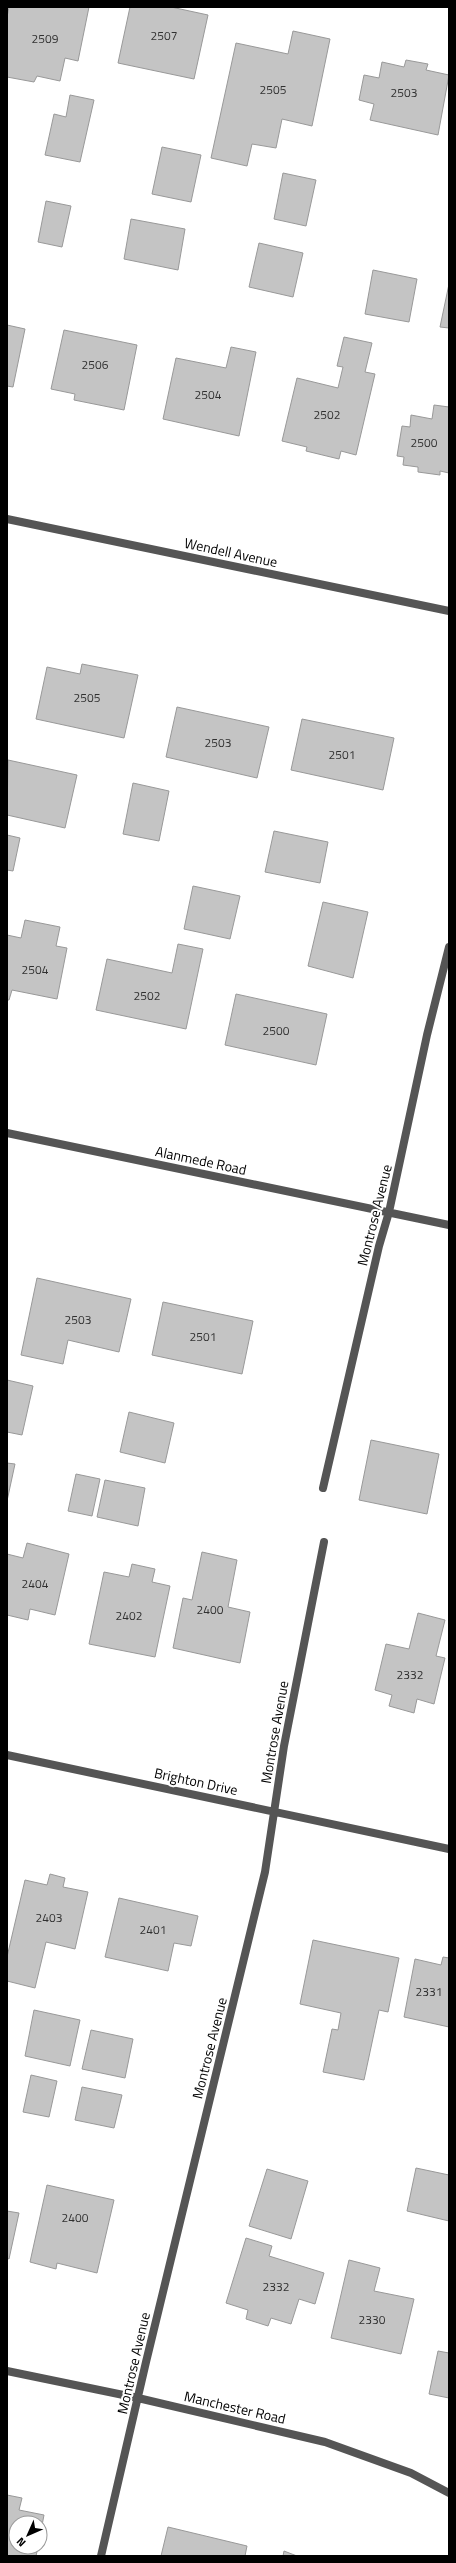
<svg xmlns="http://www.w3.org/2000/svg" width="456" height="2563" viewBox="0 0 456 2563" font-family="'Titillium Web',sans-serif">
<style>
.building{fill:#c4c4c4;stroke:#999}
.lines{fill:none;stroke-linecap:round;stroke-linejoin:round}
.street{stroke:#555;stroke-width:8}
.labels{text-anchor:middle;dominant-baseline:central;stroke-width:4;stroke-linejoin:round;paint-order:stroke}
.number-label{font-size:12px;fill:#313131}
.street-label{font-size:14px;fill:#000;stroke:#fff}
</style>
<rect width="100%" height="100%" fill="#fff"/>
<path class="building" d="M9,7H89L78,61L65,58L60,81L37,76L34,82L7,77V17Z
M130,7H171L208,15L194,79L118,63Z
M293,31L330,39L312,126L282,119L276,148L252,144L247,166L211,158L236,43L288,54Z
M406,60L428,64L426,70L449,75L438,135L370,120L374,104L359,100L364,75L379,78L382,62L404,67Z
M70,95L94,100L80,162L45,155L54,114L66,117Z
M162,147L201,155L191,202L152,194Z
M283,173L316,180L306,226L274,219Z
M46,201L71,206L62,247L38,242Z
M131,219L185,229L178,270L124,259Z
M259,243L303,253L293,297L249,287Z
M373,270L417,279L409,322L365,314Z
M449,284V328L440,327Z
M7,325L25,329L13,387L7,386Z
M64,330L137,345L124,410L74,400L75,394L51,389Z
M344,337L372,343L365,372L375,374L356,455L341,451L339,459L306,451L307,447L282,441L297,378L338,388L343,367L337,366Z
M231,347L256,352L239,436L163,419L176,358L226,368Z
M434,405L449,407V473L440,471V475L418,472V467L403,465L404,457L397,456L402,426L410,427L411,415L432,419Z
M82,664L138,675L124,738L36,719L47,667L80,674Z
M177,707L269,727L257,778L166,757Z
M302,719L394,738L383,790L291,770Z
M8,760L77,775L65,828L7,815Z
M133,783L169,791L159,841L123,834Z
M274,831L328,842L320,883L265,872Z
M7,835L20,838L13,871L7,870Z
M193,886L240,896L230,939L184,929Z
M323,902L368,912L353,978L308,966Z
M25,920L60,927L56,946L67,948L57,999L12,990L9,1000H7V935L21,938Z
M178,944L203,949L186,1029L96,1010L107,959L172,973Z
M236,994L327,1014L316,1065L225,1045Z
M37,1278L131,1299L119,1352L68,1340L63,1364L21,1355Z
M163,1302L253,1321L242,1374L152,1355Z
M7,1380L33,1386L22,1435L7,1432Z
M129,1412L174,1423L165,1463L120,1452Z
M371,1440L439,1454L427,1514L359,1500Z
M7,1463L15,1464L7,1501Z
M76,1474L100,1479L92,1516L68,1511Z
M105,1480L145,1488L138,1526L97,1517Z
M27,1543L69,1554L55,1615L30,1609L28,1620L7,1615V1554L23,1558Z
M202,1552L237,1560L228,1607L250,1612L240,1663L173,1648L183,1598L192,1600Z
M132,1564L155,1569L152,1582L170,1586L155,1657L89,1644L104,1572L129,1577Z
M418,1613L445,1620L436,1656L445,1658L434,1704L417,1699L414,1713L389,1706L392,1695L375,1690L386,1644L409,1649Z
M50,1874L65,1878L63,1887L88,1892L75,1949L46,1942L35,1988L7,1981V1957L25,1880L47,1885Z
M119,1898L198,1916L191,1946L174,1943L168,1971L105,1957Z
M313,1940L399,1958L388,2012L379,2010L364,2080L323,2072L332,2029L338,2030L341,2013L300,2004Z
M443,1957L449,1958V2027L404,2017L415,1959L441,1965Z
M34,2010L80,2020L70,2066L25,2056Z
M91,2030L133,2039L125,2078L82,2069Z
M31,2075L57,2081L49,2117L23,2112Z
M82,2087L122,2095L114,2128L75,2120Z
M416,2168L449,2175V2221L407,2211Z
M267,2169L308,2181L291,2239L249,2226Z
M47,2185L114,2200L97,2273L57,2263L56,2269L30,2262Z
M7,2211L19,2213L9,2259L7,2258Z
M246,2238L272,2246L269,2256L324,2273L315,2304L299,2299L291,2324L271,2318L268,2326L246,2319L248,2310L226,2303Z
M349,2260L380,2268L374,2291L414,2299L401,2354L331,2338Z
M438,2351L449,2353V2398L429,2394Z
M7,2495L22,2498L19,2510L44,2515L40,2536V2523H16V2547H38L36,2556H7Z
M168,2527L247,2546L245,2556H161Z
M284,2551L297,2556H283Z"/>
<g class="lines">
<path class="street" d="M7,519L449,611
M7,1133L449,1225
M323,1488L379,1246L389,1212L427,1035L449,947
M7,1755L449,1849
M7,2371L138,2398L325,2442L411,2473L449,2493
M101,2556L146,2362L265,1872L284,1746L324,1542"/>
</g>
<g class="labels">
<g class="number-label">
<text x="164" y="35">2507</text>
<text x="45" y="38">2509</text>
<text x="273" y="89">2505</text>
<text x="404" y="92">2503</text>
<text x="95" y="364">2506</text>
<text x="208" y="394">2504</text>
<text x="327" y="414">2502</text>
<text x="424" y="442">2500</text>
<text x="87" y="697">2505</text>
<text x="218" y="742">2503</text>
<text x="342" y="754">2501</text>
<text x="35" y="969">2504</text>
<text x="147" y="995">2502</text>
<text x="276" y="1030">2500</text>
<text x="78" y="1319">2503</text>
<text x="203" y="1336">2501</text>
<text x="35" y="1583">2404</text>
<text x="210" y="1609">2400</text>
<text x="129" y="1615">2402</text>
<text x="410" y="1674">2332</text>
<text x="49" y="1917">2403</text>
<text x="153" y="1929">2401</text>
<text x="429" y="1991">2331</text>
<text x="75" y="2217">2400</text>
<text x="276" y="2286">2332</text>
<text x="372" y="2319">2330</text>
</g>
<g class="street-label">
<text transform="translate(231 552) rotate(12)">Wendell Avenue</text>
<text transform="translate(201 1160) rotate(12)">Alanmede Road</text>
<text transform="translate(374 1215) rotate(-76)">Montrose Avenue</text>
<text transform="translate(274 1732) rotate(-80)">Montrose Avenue</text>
<text transform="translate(196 1781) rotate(12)">Brighton Drive</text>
<text transform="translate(209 2048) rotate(-76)">Montrose Avenue</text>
<text transform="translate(133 2363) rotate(-77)">Montrose Avenue</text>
<text transform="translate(235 2407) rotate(13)">Manchester Road</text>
</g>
</g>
<rect width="456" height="2563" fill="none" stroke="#000000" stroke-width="16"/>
<g transform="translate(28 2535) rotate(225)"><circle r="19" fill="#ffffff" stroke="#999999"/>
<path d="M0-3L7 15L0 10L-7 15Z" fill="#000000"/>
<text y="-6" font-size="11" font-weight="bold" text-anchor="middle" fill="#000000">N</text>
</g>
</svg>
